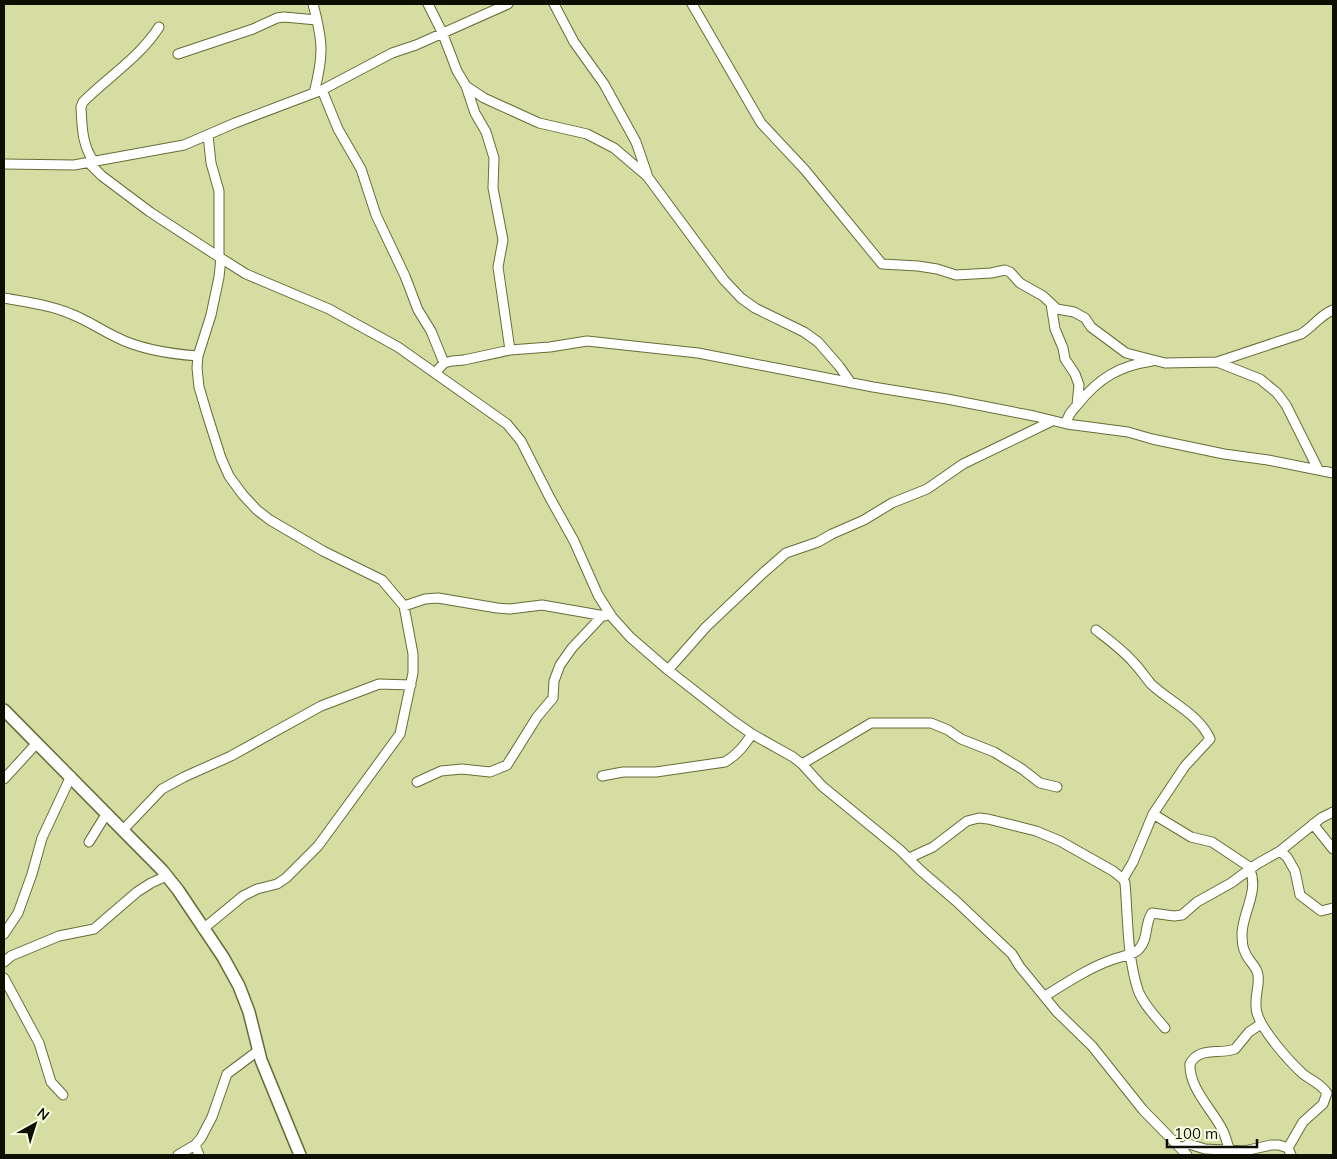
<svg xmlns="http://www.w3.org/2000/svg" width="1337" height="1159" viewBox="0 0 1337 1159" font-family="Mulish,sans-serif">
<style>
.lines{fill:none;stroke-linecap:round;stroke-linejoin:round}
.minor-casing{stroke:#686d36;stroke-width:11}
.major-casing{stroke:#686d36;stroke-width:14}
.minor{stroke:#fff;stroke-width:9}
.major{stroke:#fff;stroke-width:11}
</style>
<rect width="100%" height="100%" fill="#d6dda2"/>
<g class="lines">
<defs>
<path id="minor" d="M313,4C323,42 324,54 314,93
M428,4L442,32L457,71L466,86L484,98L539,123L587,134L614,148L647,176L724,280L741,298L755,308L804,332L818,342L839,366L851,383
M554,4L574,42L604,84L636,142L647,174
M692,4L761,123L805,170L882,264L918,266L937,269L956,275L991,273L1005,270L1010,272L1020,283L1043,296L1057,309L1074,312L1085,318L1091,327L1126,353L1165,363L1217,362L1260,379L1277,393L1286,405L1318,469
M178,54L253,29L277,18L284,17L317,20
M466,86L475,113L486,132L494,158L493,188L503,240L498,267L510,350
M322,90L338,129L361,169L376,215L405,276L418,310L431,331L444,363
M208,135L211,163L219,191V257
M94,162C82,145 82,127 81,107L83,102C108,77 140,57 159,27
M89,163L102,176L150,212L219,257L246,274L329,309L398,347L507,424L521,441L550,498L574,541L598,595L612,617L630,637L668,670L732,720L752,734L793,757L802,764L822,786L900,850L920,870L956,901L1012,954L1020,967L1057,1012L1092,1046L1143,1110L1187,1155
M4,164L74,165L184,145L235,123L322,90L392,53L416,45L508,4
M4,298C26,302 50,305 71,314C87,320 101,330 116,337C141,350 170,354 198,356
M1051,304L1055,329L1063,348L1065,359L1075,374L1079,385L1077,405
M1217,362L1301,334C1313,327 1320,315 1333,310
M436,372L444,363L452,361L464,360L510,350L550,347L587,341L698,353L873,387L947,399L1034,416L1067,424L1128,432L1152,439L1224,454L1268,460L1333,473
M1067,424C1066,416 1073,410 1078,404C1099,378 1119,366 1152,361
M404,606L425,599L438,598L497,608L510,609L542,605L605,616
M1096,630C1109,640 1123,650 1134,663C1140,669 1145,677 1151,684C1170,702 1199,714 1210,739L1185,766L1153,814L1133,862L1123,879
M668,670L706,627L763,573L786,553L818,542L832,534L864,520L892,503L927,489L963,464L1052,421
M802,764L871,723H931L948,730L961,739L994,752L1022,769L1040,783L1057,787
M602,776L623,772H656L725,762C737,755 744,746 752,734
M4,779L37,743
M417,782L441,771L462,769L490,772L507,765L537,717L553,698L554,681L560,665L572,648L603,615
M1153,814L1191,837L1212,842L1251,868
M1313,824L1333,849
M123,830L162,789L184,777L231,756L321,706L379,684L411,685
M89,842L107,813
M1280,851L1287,857L1295,871L1300,895L1321,911L1333,908
M909,858L933,847L967,821L979,818L988,819L1036,831L1060,841L1113,871L1123,879L1125,883C1128,918 1127,956 1138,990C1143,1004 1156,1017 1165,1028
M1250,870C1259,891 1243,912 1242,933C1242,939 1242,947 1245,952C1248,961 1257,966 1258,975C1260,988 1253,998 1257,1013C1262,1031 1289,1061 1303,1074C1312,1081 1320,1083 1327,1093L1323,1104L1303,1122L1288,1148
M203,929L243,896L257,889L277,884L286,878L318,846L400,734L413,673V654L404,606L382,580L323,551L270,520L257,510L243,495L229,476L221,458L207,414L199,387L197,368L198,356L211,315L219,277L221,258
M4,934L18,913L32,874L42,838L71,776
M4,962L11,956L59,936L94,929L137,892L151,883L167,876
M4,978L39,1043L51,1082L63,1095
M1045,996C1066,983 1090,967 1114,959C1122,956 1134,955 1139,949C1149,939 1144,924 1152,913L1174,916L1182,915L1197,902L1231,883L1257,864L1280,851L1321,818L1333,812
M195,1145L199,1155
M1181,1148L1189,1144L1205,1149L1244,1151L1271,1145H1279L1288,1148L1291,1155
M1230,1150C1227,1144 1226,1137 1223,1131C1213,1110 1189,1089 1190,1064C1199,1046 1220,1055 1235,1049L1249,1032L1261,1024
M178,1155L195,1145L201,1138L212,1117L227,1074L259,1050"/>
<path id="major" d="M4,710L162,870L178,890L223,957L239,986L249,1012L261,1060L300,1155"/>
</defs>
<use href="#minor" class="minor-casing"/>
<use href="#major" class="major-casing"/>
<use href="#minor" class="minor"/>
<use href="#major" class="major"/>
</g>
<rect width="1337" height="1159" fill="none" stroke="#0d0f00" stroke-width="10"/>
<g transform="translate(35 1124) rotate(39)" stroke="#f7fbdd" stroke-width="4" paint-order="stroke">
<path d="M0-4L9 19L0 12L-9 19Z" fill="#0d0f00"/>
<text y="-8" font-size="14" font-weight="bold" text-anchor="middle" fill="#0d0f00">N</text>
</g>
<path d="M1167 1139v8h90v-8" fill="none" stroke="#0d0f00" stroke-width="2.5"/>
<text x="1174" y="1139" font-size="15" fill="#0d0f00" stroke="#f7fbdd" stroke-width="4" paint-order="stroke">100 m</text>
</svg>
